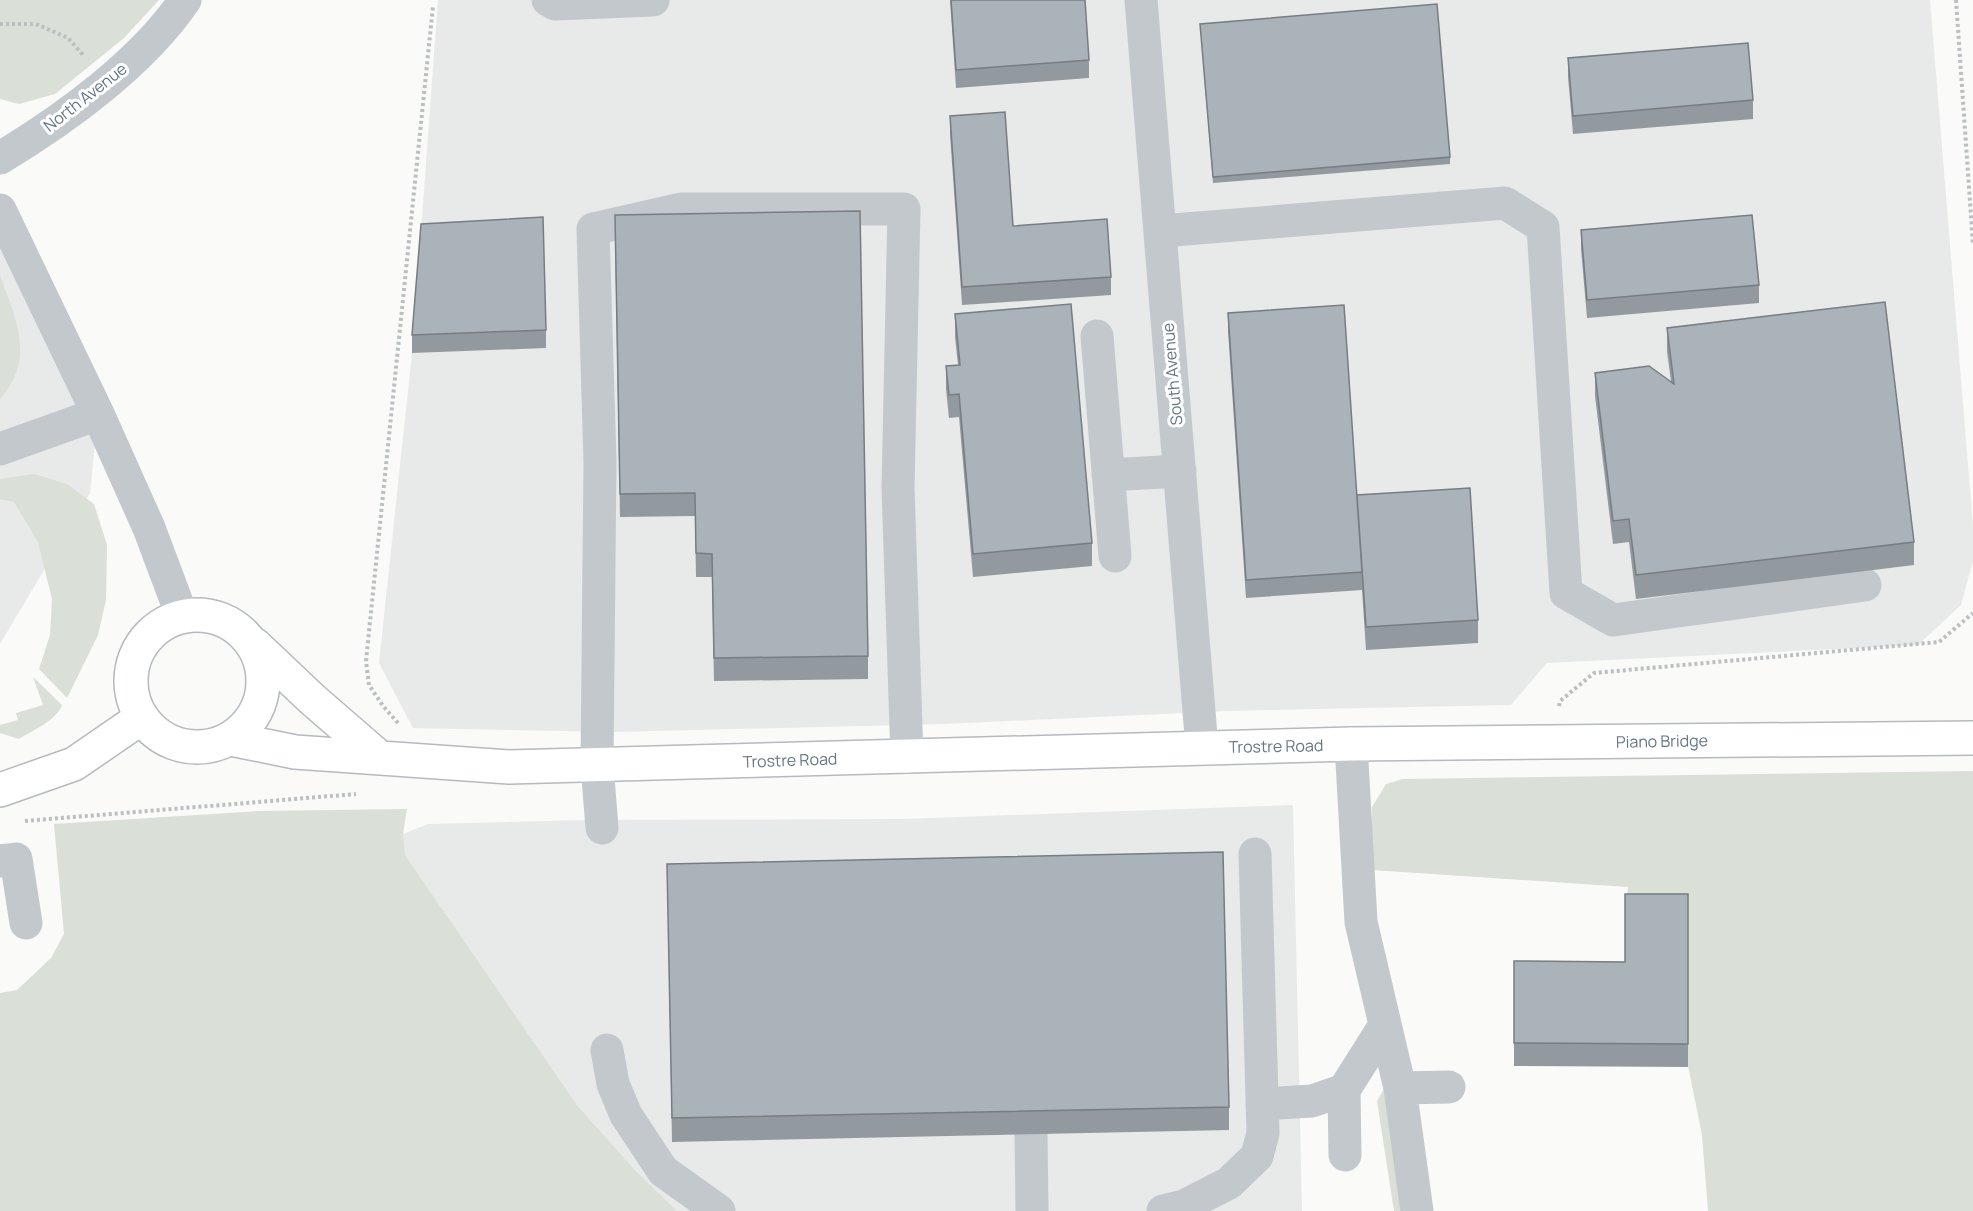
<svg xmlns="http://www.w3.org/2000/svg" width="1973" height="1211" viewBox="0 0 1973 1211" font-family="Manrope,sans-serif">
<style>
.built{fill:#e8e9e9}
.green{fill:#dadfd7}
.lines{fill:none;stroke-linecap:round;stroke-linejoin:round}
.major-casing{stroke:#b5babe;stroke-width:36}
.path{stroke:#bbbfc2;stroke-width:4;stroke-dasharray:3 3;stroke-linecap:butt}
.minor{stroke:#c3c8cc;stroke-width:33}
.major{stroke:#fff;stroke-width:33}
.wall{fill:#929a9f}
.building{fill:#aab3b9;stroke:#777d82;stroke-width:1.5}
.labels{text-anchor:middle;dominant-baseline:central;stroke-width:6;stroke-linejoin:round;paint-order:stroke}
.street-label{font-size:16px;fill:#657683;stroke:#fff}
</style>
<rect width="100%" height="100%" fill="#fafaf8"/>
<path class="built" d="M438,0H1930L1973,526V561L1961,605L1918,645L1547,663L1511,705L1227,711L943,724L614,732L413,728L379,663L412,353Z
M0,210L98,414L90,493L0,644Z
M1293,805L1302,1211H677L635,1170L577,1105L405,855L403,834L428,824L584,820L903,819Z"/>
<path class="green" d="M0,0H159L124,38L55,94L19,104L0,99Z
M0,275C11,307 29,342 15,376C12,384 5,392 0,400Z
M34,474L67,484L94,504L107,545L106,600L98,635L67,698L39,669L50,635L52,599L38,542L14,502L0,499V479Z
M33,677L62,705C56,721 33,730 19,739L0,733V725L18,720L16,713L43,705Z
M1973,771V1211H1708L1702,1135L1687,1061L1625,917L1628,887L1372,870V807L1386,784L1403,779Z
M407,809L403,834L405,855L577,1105L635,1170L677,1211H0V993L17,990L51,958L64,934L54,824L258,811Z
M1386,1085L1403,1211H1394L1377,1101Z"/>
<g class="lines">
<defs>
<path id="major" d="M131 681a66 66 0 1 1 132 0a66 66 0 1 1-132 0Z
M255,645L312,699L380,758
M231,739L295,752L509,767L1351,744L1973,738
M0,790L74,764L141,718"/>
</defs>
<use href="#major" class="major-casing"/>
<path class="path" d="M1956,0L1973,245
M0,24H36L68,38L84,56
M1559,706L1560,701L1594,673L1939,642L1973,613
M398,723L383,706L369,685L366,661L433,6
M25,821L356,794"/>
<path class="minor" d="M548,0L555,4L653,0
M1141,0L1202,748
M0,158C65,119 142,63 185,0
M0,210L98,414L149,528L182,616
M1161,231L1505,203L1543,227L1566,593L1613,620L1865,585
M1097,336L1115,556
M0,449L98,414
M1108,475L1180,471
M1351,744L1361,922L1400,1088L1417,1211
M602,828L597,765L600,462L593,229L681,209H904L898,488L907,757
M0,861L16,859L26,923
M607,1050L613,1084L626,1115L663,1171L719,1211
M1400,1088L1449,1087
M1262,1104L1312,1101L1344,1090
M1031,1134L1032,1211
M1345,1155L1344,1090L1385,1025
M1163,1211L1184,1206L1229,1183L1257,1156L1263,1133L1255,854"/>
<use href="#major" class="major"/>
</g>
<path class="wall" d="M950,0H1085L1089,60V78L956,88Z
M1200,24L1450,157V164L1213,183Z
M1568,58L1753,100V119L1573,134L1568,77Z
M950,116L1013,226L1111,277V295L962,305L950,134Z
M1581,230L1759,285V303L1587,318L1581,249Z
M615,238L868,656V679L714,681L712,577H696L695,516L620,517Z
M1228,313L1357,497L1478,620V643L1366,650L1362,590L1246,598L1228,331Z
M955,314L1092,543V566L973,577L959,417L949,418L946,389V366L958,365L955,337Z
M1667,328L1914,542V565L1636,599L1629,542L1613,544L1595,396V373L1671,381L1667,352Z
M546,330V348L412,353V335Z
M667,864L1229,1107V1130L672,1142Z
M1688,894V1067L1514,1066V961L1625,962Z"/>
<path class="building" d="M951,0H1085L1089,60L956,70Z
M1437,4L1450,157L1213,177L1200,24Z
M1748,43L1753,100L1573,116L1568,58Z
M1005,112L1013,226L1107,219L1111,277L962,287L950,116Z
M860,211L868,656L714,658L712,554L696,553L695,493L620,494L615,215Z
M1752,215L1759,285L1587,300L1581,230Z
M543,217L546,330L412,335L421,224Z
M1885,302L1914,542L1636,575L1629,519L1613,521L1595,373L1649,366L1674,384L1667,328Z
M1071,304L1092,543L973,554L959,394L949,395L946,366L960,365L955,314Z
M1344,305L1362,572L1246,580L1228,313Z
M1470,488L1478,620L1366,627L1357,495Z
M1223,852L1229,1107L672,1118L667,864Z
M1625,894H1688V1044L1514,1043V961L1625,962Z"/>
<g class="labels">
<g class="street-label">
<text transform="translate(85 97) rotate(-38)">North Avenue</text>
<text transform="translate(1172 374) rotate(-95)">South Avenue</text>
<text transform="translate(1662 741) rotate(-1)">Piano Bridge</text>
<text transform="translate(1276 746) rotate(-1)">Trostre Road</text>
<text transform="translate(790 760) rotate(-2)">Trostre Road</text>
</g>
</g>
</svg>
